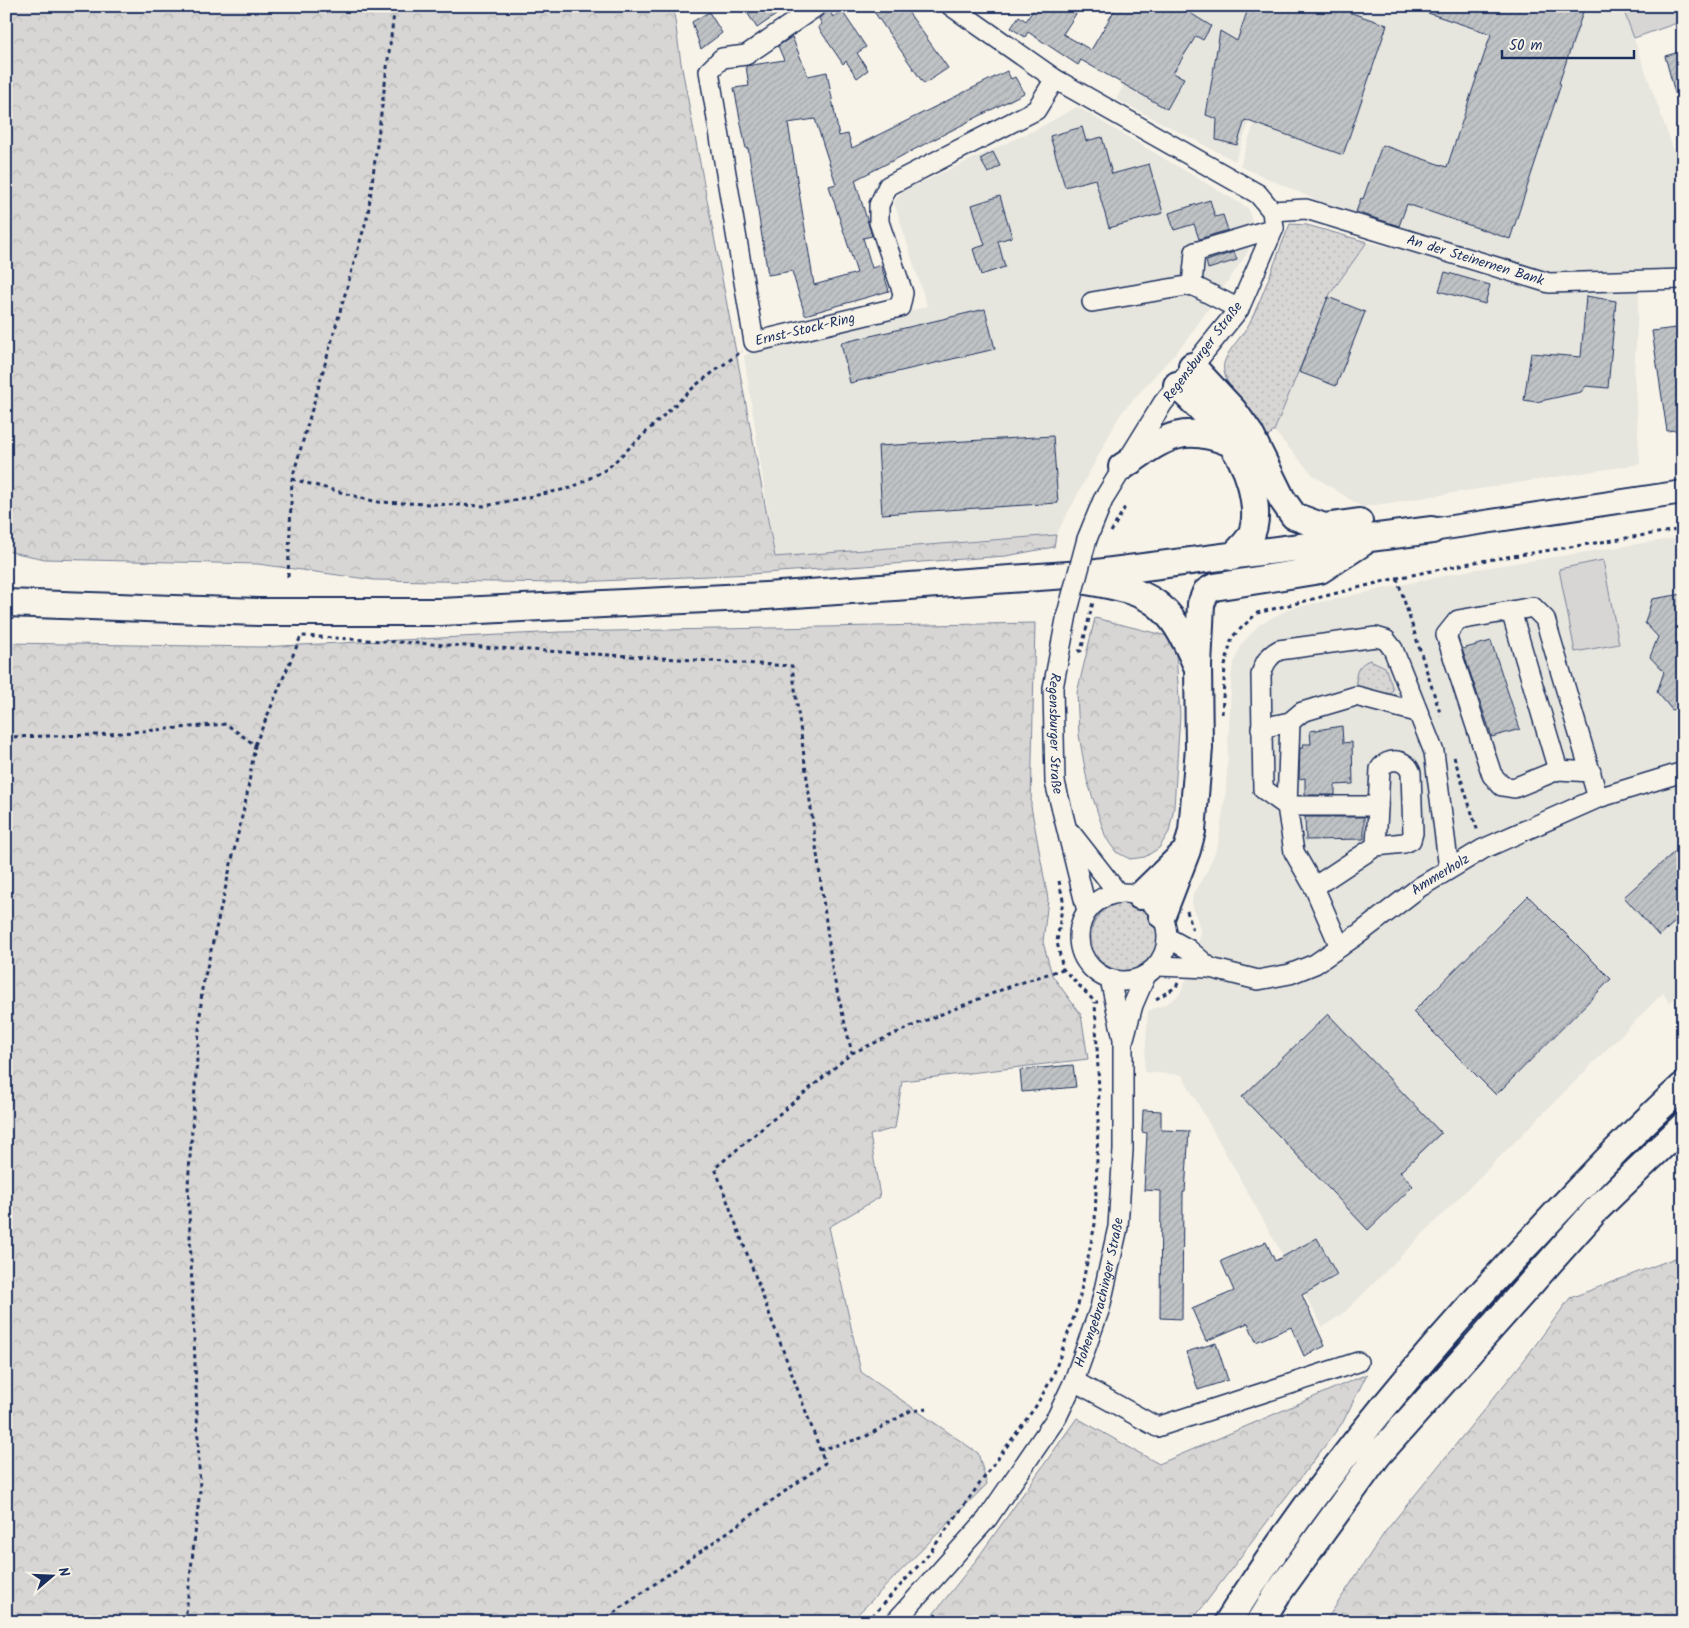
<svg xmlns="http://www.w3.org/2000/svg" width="1689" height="1628" viewBox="0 0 1689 1628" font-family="Kalam,sans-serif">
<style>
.built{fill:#e6e5de}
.grass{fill:url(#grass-dots);stroke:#798299}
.forest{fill:url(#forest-crowns);stroke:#798299}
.pitch{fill:#d7d6d4;stroke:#798299}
.building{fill:url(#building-hatch);stroke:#1b2f5e;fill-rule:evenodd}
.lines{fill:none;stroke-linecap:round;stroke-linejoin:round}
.minor-casing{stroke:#1b2f5e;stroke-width:22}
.major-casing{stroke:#1b2f5e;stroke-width:26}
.highway-casing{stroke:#1b2f5e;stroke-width:30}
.path{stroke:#1b2f5e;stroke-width:3;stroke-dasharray:4 4;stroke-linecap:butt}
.minor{stroke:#f7f3e8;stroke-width:19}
.major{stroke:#f7f3e8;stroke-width:22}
.highway{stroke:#f7f3e8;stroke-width:26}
.minor-bridge-casing{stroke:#1b2f5e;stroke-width:22;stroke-linecap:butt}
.minor-bridge{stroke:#f7f3e8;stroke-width:19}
.labels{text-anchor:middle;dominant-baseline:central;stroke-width:4.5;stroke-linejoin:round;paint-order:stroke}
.street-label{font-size:14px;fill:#1b2f5e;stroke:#f7f3e8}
</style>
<defs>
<pattern id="grass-dots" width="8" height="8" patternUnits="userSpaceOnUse" patternTransform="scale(1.25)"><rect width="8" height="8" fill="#d7d6d4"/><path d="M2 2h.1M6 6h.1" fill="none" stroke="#b8b8b8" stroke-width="1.8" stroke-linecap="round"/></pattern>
<pattern id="forest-crowns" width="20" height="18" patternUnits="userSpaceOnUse" patternTransform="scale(1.25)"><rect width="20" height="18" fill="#d7d6d4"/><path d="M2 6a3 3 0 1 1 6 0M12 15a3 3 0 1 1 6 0" fill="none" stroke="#b8b8b8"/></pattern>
<pattern id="building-hatch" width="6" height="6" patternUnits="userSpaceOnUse" patternTransform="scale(1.25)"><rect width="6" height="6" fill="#c0c3c5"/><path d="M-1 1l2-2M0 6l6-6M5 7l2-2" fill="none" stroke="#a4a8ac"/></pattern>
</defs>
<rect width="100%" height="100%" fill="#f7f3e8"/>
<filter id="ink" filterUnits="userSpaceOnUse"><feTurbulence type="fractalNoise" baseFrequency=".02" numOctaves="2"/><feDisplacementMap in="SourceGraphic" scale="10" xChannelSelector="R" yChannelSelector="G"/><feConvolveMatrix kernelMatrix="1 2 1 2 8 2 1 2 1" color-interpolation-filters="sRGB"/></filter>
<g filter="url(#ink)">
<path class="built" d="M1170,6H1292L1235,161L1116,99Z
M1293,6H1622L1683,176V272L1547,279L1341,211L1240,166Z
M1077,107L1248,208L1253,225L1248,252L1186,341L1121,413L1056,535L775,557L744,356L761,347L884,320L927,306L894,202L903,191L1037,129Z
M1367,242L1549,283L1640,280L1634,373L1640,464L1362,507L1314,476L1274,431L1328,297Z
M1683,537V991L1669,1003L1663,993L1346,1311L1323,1327L1182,1075L1144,1072L1148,1011L1168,1003L1180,994L1194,962L1201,932L1192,903L1193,894L1208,869L1218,845L1226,790L1232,669L1241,645L1260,624L1289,609L1471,570Z"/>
<path class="grass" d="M1290,224L1307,225L1367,242L1330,294L1274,431L1267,438C1255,425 1219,382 1224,363C1228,349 1243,336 1249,324C1265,292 1276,257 1290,224Z
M1370,660L1385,667L1393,689L1390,696L1359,688C1352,676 1358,664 1370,660Z
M1091 937a34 34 0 1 1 68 0a34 34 0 1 1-68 0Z"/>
<path class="forest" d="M6,6H673L681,63L775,557L1056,535L1054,547L1006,556L751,574L557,583L374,580L258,564L45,559L6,551Z
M1095,618L1175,638L1180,715L1174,807L1169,832L1159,848L1145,857L1130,859L1116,852L1106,838L1087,780L1079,735L1077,693Z
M1035,623L1031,806L1048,899L1043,942L1052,975L1081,1015L1088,1059L902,1081L895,1128L870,1135L880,1197L829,1227L861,1372L978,1453L987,1484L850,1622H6V643L261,647L560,632Z
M1683,1255V1622H1325L1385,1532L1525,1359L1570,1298Z
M1367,1374L1343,1422L1191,1622H927L977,1559L1077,1418L1159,1464Z"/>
<path class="pitch" d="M1622,6H1683V21L1634,38Z
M1603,560L1619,644L1575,652L1559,569Z"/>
<path class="building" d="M743,6H789L757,28Z
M870,6H904L948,68L924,84Z
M1036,6H1081L1063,34L1091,50L1117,6H1179L1211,26L1203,40L1196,36L1173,73L1184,78L1167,109L1081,60L1078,65L1028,32L1025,37L1011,28L1019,16L1026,21Z
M1249,6H1331L1387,25L1343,155L1245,120L1237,145L1216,140L1217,119L1206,115L1220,31L1237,41Z
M1417,6H1585L1559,83L1561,84L1510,239L1407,204L1399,226L1356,212L1361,198L1363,199L1382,145L1447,167L1491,34L1416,9Z
M828,8L833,17L842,11L866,47L857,53L868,70L857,78L846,61L843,64L818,27L822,24L819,19Z
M709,12L722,33L701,49L692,22Z
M792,37L808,76L827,72L839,136L848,134L852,148L1007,71L1011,79L1015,77L1024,93L855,180L872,236L863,238L872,268L881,265L889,291L805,315L792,271L768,275L748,148L746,149L734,88L749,86L746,66L784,60L778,46ZM815,119L836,184L829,186L857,273L814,285L788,123Z
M1683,51V104H1678L1665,56Z
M1082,127L1086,141L1102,137L1112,174L1149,164L1163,213L1109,228L1095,179L1065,187L1050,136Z
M993,152L1000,166L988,173L980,159Z
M1000,196L1012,237L998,241L1005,267L981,275L973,249L985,245L972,205Z
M1210,200L1215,217L1223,215L1228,230L1199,239L1194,224L1174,230L1169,213Z
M1234,252L1237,260L1208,269L1206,261Z
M1445,272L1490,285L1485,304L1439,291Z
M1586,296L1616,301L1608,388L1586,386L1581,392L1536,402L1524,400L1531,353L1581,357Z
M1328,297L1365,312L1336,386L1299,372Z
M985,309L995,349L850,383L841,343Z
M1683,327V429L1667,431L1652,331Z
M1053,436L1058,503L882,514L878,446Z
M1683,594V708L1672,710L1657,692L1664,672L1650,657L1658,637L1645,623L1652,599Z
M1491,641L1520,729L1492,737L1462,649Z
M1342,726L1343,743L1352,742L1353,784L1335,785V795H1305V778L1299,779L1300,748H1304L1303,744H1311L1310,731Z
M1305,817H1364V839L1306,840Z
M1683,844V915L1659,936L1624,897Z
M1528,896L1611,979L1496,1095L1413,1012Z
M1328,1014L1441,1133L1400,1172L1413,1186L1368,1230L1242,1097Z
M1073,1065L1076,1087L1022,1092L1020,1070Z
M1143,1110L1161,1111V1130L1189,1131L1185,1192H1183L1182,1319L1160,1318L1161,1191L1144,1190L1147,1133L1142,1132Z
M1317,1238L1337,1275L1302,1295L1325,1346L1304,1356L1291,1327L1256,1342L1248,1323L1206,1341L1192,1309L1234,1291L1221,1261L1266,1242L1275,1261Z
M1216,1343L1228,1380L1198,1390L1186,1352Z"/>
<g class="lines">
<defs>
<g id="minor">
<path id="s1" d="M817,6L746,55L722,58L709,71L754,342L900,307L903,293L879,222V205L888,186L1036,110L1055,79"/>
<path d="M951,6L1055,79L1258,194L1272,211L1274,228L1239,309L1163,403L1103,500L1087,539"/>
<path id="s2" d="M1272,211L1306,209L1549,283L1683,279"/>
<path d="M1192,285L1195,252L1274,228"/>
<path d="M1092,302L1192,285L1239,309"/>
<path d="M1511,611L1458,620L1446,635L1492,775L1502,786L1514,788L1558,770"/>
<path id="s3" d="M1067,614L1053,688L1055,782L1087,911"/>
<path d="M1290,722L1287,806H1378"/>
<path d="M1261,728L1290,722L1302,712L1356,696L1417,712"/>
<path d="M1591,772L1558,770L1511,611L1533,607L1545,619L1598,798"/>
<path d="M1071,833L1118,893"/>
<path d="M1314,887L1376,846L1404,843L1411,840L1413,833L1411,773C1406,758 1388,757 1380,769L1376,846"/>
<circle cx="1123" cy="937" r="44"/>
<path d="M1168,938L1188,949L1210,968"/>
<path d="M1340,947L1314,887L1294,852L1287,806L1263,789L1261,675C1264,664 1268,656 1279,650L1376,637L1386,640L1393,649L1434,752L1449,869"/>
<path id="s4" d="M1157,966L1210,968L1258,980L1290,974L1315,964L1360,933L1420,887L1483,849L1598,798L1683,772"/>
<path d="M1124,1038L1133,1005L1146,975"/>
<path d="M1074,1381L1157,1427L1358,1362"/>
<path id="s5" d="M895,1622L987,1519L1057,1417L1074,1381L1100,1308L1118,1227L1123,1150V1039L1110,979"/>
</g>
<path id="major" d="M1432,530L1683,492"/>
<path id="highway" d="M1192,366L1233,410L1250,434L1282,499L1294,516L1324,527L1359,522
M1177,385C1211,420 1248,449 1254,500C1256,513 1256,526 1250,537C1245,545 1238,551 1232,557
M1122,467C1163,439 1181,422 1231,443
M1086,581C1152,592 1169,601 1196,664
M6,603L258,612H441L766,596L1097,573L1432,530
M1140,896L1181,856
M1162,915L1187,850L1192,831L1199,748L1198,666L1201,604L1206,592L1214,587L1320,570L1362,543
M1228,1622C1315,1483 1421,1356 1534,1237C1582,1185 1631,1133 1683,1086
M1260,1622L1278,1593L1378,1455L1597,1209L1683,1126"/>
</defs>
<use href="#minor" class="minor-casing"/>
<use href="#major" class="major-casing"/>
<use href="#highway" class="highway-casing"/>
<path class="path" d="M292,479L377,502L485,506L571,488L607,469L696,385L742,351
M1111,532L1124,509L1120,506
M288,577L292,479L368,214L395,6
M1397,578L1441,716
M1078,651H1081L1093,602
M1222,714L1225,666L1232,637L1257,613L1397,578L1475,562L1683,529
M6,737L97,735L226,724L255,745L247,795L202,989L188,1185L200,1490L185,1622
M255,745L301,636L792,666L833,974L852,1053
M1454,757L1478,832
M1059,881L1063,900L1057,942L1063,969L1095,1002H1098
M1187,911L1193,931
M1156,999L1176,987L1178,983
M820,1450L865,1437L910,1411L927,1409
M601,1622L825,1463L715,1168L852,1053L910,1027L1011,986L1063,969
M867,1622L928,1555L1036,1406L1053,1376L1078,1305L1095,1224L1099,1092L1095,1002"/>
<use href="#minor" class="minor"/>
<use href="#major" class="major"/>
<use href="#highway" class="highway"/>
<defs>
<path id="minor-bridge" d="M1067,614L1087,539"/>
</defs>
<use href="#minor-bridge" class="minor-bridge-casing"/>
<use href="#minor-bridge" class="minor-bridge"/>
</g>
</g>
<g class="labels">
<g class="street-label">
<text stroke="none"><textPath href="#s2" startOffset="211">An der Steinernen Bank</textPath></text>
<text stroke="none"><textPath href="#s1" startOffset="456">Ernst-Stock-Ring</textPath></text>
<text transform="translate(1203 352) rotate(-53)">Regensburger Straße</text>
<text stroke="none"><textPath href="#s3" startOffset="121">Regensburger Straße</textPath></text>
<text stroke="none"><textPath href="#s4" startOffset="316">Ammerholz</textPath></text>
<text stroke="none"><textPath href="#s5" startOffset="394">Hohengebrachinger Straße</textPath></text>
</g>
</g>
<rect width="1689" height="1628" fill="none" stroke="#f7f3e8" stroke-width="25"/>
<rect x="12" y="12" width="1664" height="1603" fill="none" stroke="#1b2f5e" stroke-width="2" filter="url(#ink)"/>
<g transform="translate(52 1576) rotate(71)" stroke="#f7f3e8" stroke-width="4" paint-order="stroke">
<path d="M0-4L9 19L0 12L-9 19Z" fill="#1b2f5e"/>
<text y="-8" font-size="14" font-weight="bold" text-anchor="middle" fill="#1b2f5e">N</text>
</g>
<path d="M1502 50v8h132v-8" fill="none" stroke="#1b2f5e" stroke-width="2.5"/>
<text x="1509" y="50" font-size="15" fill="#1b2f5e" stroke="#f7f3e8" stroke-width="4" paint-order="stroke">50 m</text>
</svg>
